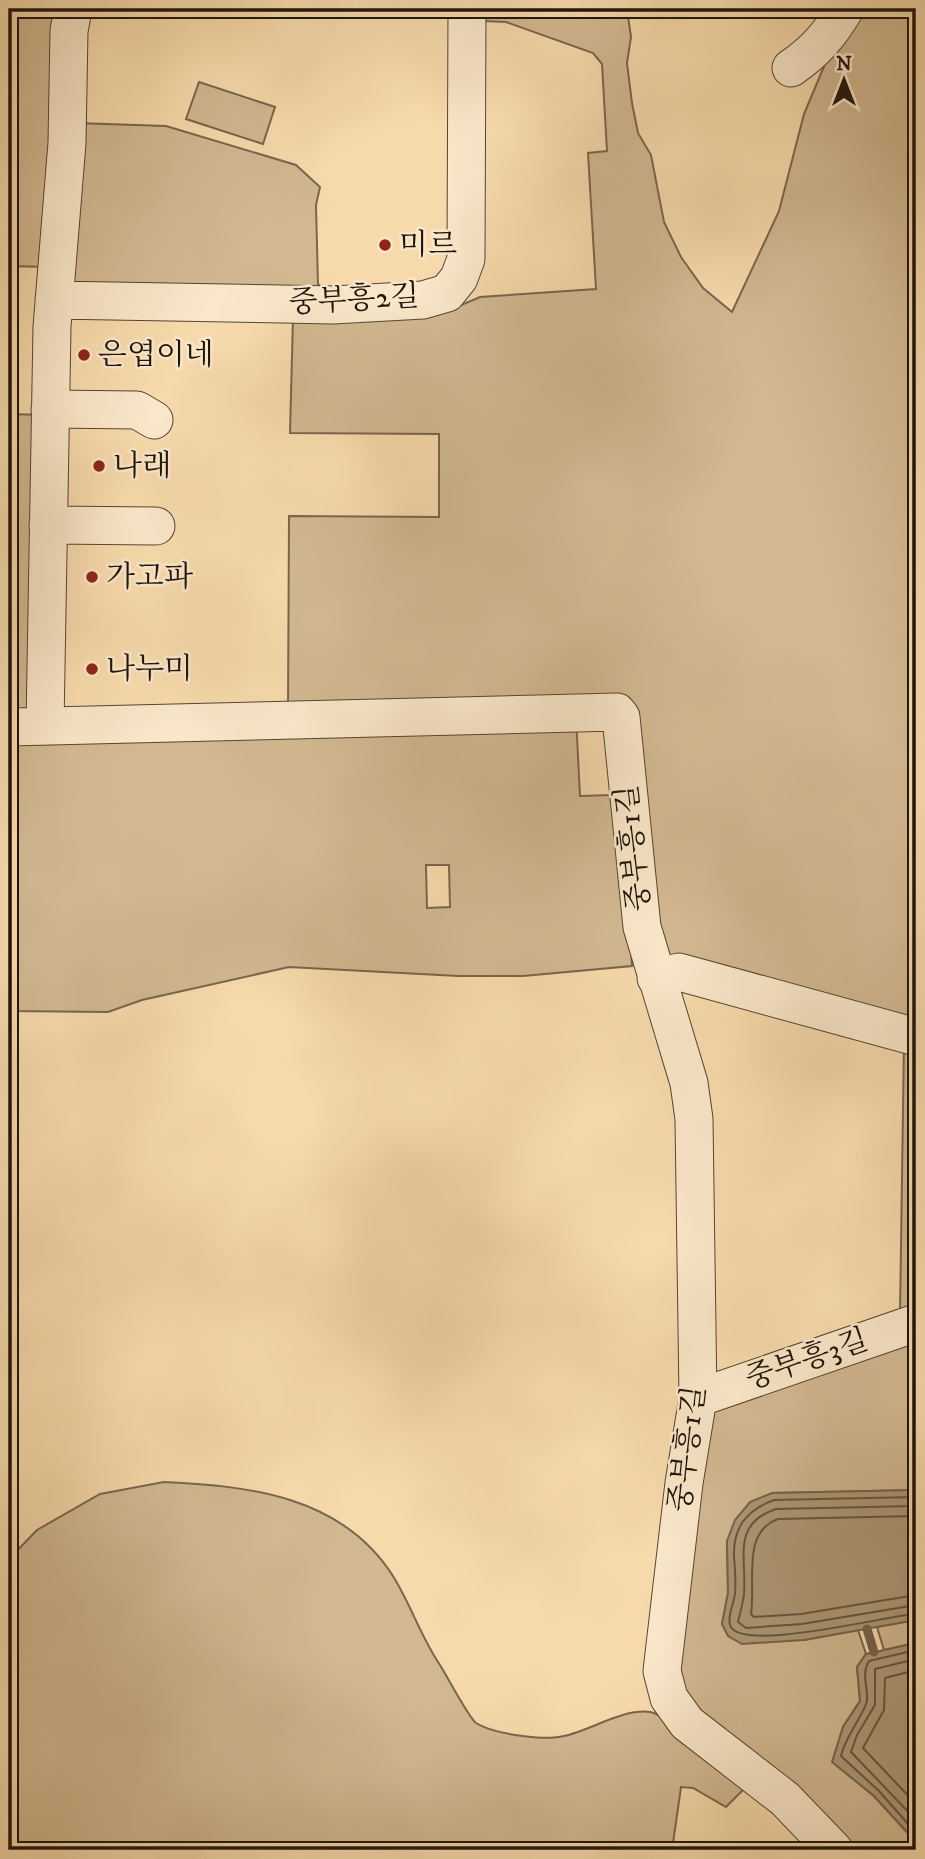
<svg xmlns="http://www.w3.org/2000/svg" width="925" height="1859" viewBox="0 0 925 1859" font-family="'IM FELL DW Pica','Noto Serif KR',serif">
<style>
.green{fill:#d2b891;stroke:#78664e;stroke-width:2;fill-rule:evenodd}
.water{fill:#ad9775;stroke:#74634b;stroke-width:2}
.lines{fill:none;stroke-linecap:round;stroke-linejoin:round}
.shore{stroke:#665640;stroke-width:2}
.stream{stroke:#74634b;stroke-width:9}
.minor-casing{stroke:#544633;stroke-width:39}
.minor{stroke:#fae7c9;stroke-width:37}
.poi-dot{fill:#8f2418;stroke:#fae7c9;stroke-width:2.5}
.labels{text-anchor:middle;dominant-baseline:central;stroke-width:5;stroke-linejoin:round;paint-order:stroke}
.poi-label{font-size:30px;fill:#1e140b;stroke:#fae7c9;text-anchor:start}
.street-label{font-size:30px;fill:#1e140b;stroke:#fae7c9}
</style>
<rect width="100%" height="100%" fill="#f7daac"/>
<filter id="stains"><feTurbulence type="fractalNoise" baseFrequency=".00286" numOctaves="4"/><feColorMatrix values="0 0 0 0 .2 0 0 0 0 .09 0 0 0 0 .02 0 0 0 .5 -.17"/></filter>
<radialGradient id="worn" r=".72"><stop offset=".6" stop-color="#630" stop-opacity="0"/><stop offset="1" stop-color="#630" stop-opacity=".3"/></radialGradient>
<path class="green" d="M9,9H65L45,267L9,266Z
M483,9H627L631,37L627,63L632,103L638,133L651,155L664,222L681,257L703,288L732,312L779,211L804,114L830,52L856,9H916V1028L679,962L660,950L629,711H288L289,516L439,517V434L290,433L293,318L452,309L480,297L596,289L588,153L607,151L602,64L593,53L506,22L484,21Z
M199,82L275,107L263,144L186,119Z
M76,123L166,126L296,165L320,187L316,205L318,284L328,292L75,284L67,276Z
M9,414L43,415L30,708L9,716Z
M576,717L580,796L612,795L628,903L632,966L523,976H458L289,967L142,1000L108,1012L9,1011V733ZM426,865H449L450,907L427,908Z
M904,1042L916,1045V1309L900,1314Z
M916,1334V1490L772,1493L727,1541L728,1593L722,1624L804,1640L858,1630L866,1654L857,1667L860,1701L843,1727L833,1762L874,1796L916,1842V1850H845L691,1701L679,1680L707,1420L715,1408Z
M164,1482C250,1486 342,1496 393,1576C411,1605 421,1637 440,1665C447,1676 469,1718 476,1723C493,1734 544,1741 564,1736C589,1731 624,1708 650,1712C673,1716 725,1772 744,1789L726,1807L693,1788L681,1787L672,1850H9V1559L37,1530L100,1494Z
M916,1620V1643L884,1650L877,1627Z"/>
<path class="water" d="M916,1490V1620L804,1640L742,1644L728,1636L722,1624L728,1593L727,1541L735,1520L750,1502L772,1493Z
M916,1643V1842L874,1796L832,1762L843,1727L860,1701L857,1667L866,1654Z"/>
<g class="lines">
<path class="shore" d="M916,1497L774,1500C747,1510 733,1527 734,1556C735,1568 736,1581 735,1594C734,1603 727,1616 730,1625C738,1654 889,1615 916,1614
M916,1506L776,1509C731,1524 747,1558 744,1594C743,1603 740,1613 738,1622L746,1628L802,1624L916,1605
M916,1516L778,1519C741,1532 756,1583 751,1614L754,1617L801,1614L916,1595
M916,1650L869,1661C861,1674 868,1686 867,1700C866,1712 845,1736 841,1756L879,1791L916,1833
M916,1659L875,1669V1705L857,1735L851,1752L916,1820
M916,1670L885,1678L884,1710L863,1748L916,1804"/>
<path class="stream" d="M867,1629L874,1652"/>
<defs>
<path id="minor" d="M791,68C816,51 830,34 845,9
M54,300L333,305L423,300L447,293L459,278L466,259L467,9
M50,409L137,410L154,420
M48,525L156,526
M45,725L52,327L67,143L69,31L73,9
M9,727L617,712L621,717L642,927L689,1083L694,1119L698,1398L684,1483L662,1671L669,1698L687,1723L785,1799L834,1850
M656,978L679,972L916,1037
M698,1398L916,1323"/>
</defs>
<use href="#minor" class="minor-casing"/>
<use href="#minor" class="minor"/>
</g>
<g class="poi-dot">
<circle cx="385" cy="245" r="7"/>
<circle cx="84" cy="355" r="7"/>
<circle cx="99" cy="466" r="7"/>
<circle cx="92" cy="577" r="7"/>
<circle cx="92" cy="669" r="7"/>
</g>
<g class="labels">
<g class="poi-label">
<text x="399" y="245">미르</text>
<text x="98" y="355">은엽이네</text>
<text x="113" y="466">나래</text>
<text x="106" y="577">가고파</text>
<text x="106" y="669">나누미</text>
</g>
<g class="street-label">
<text transform="translate(354 300) rotate(-3)">중부흥2길</text>
<text transform="translate(634 848) rotate(-96)">중부흥1길</text>
<text transform="translate(807 1360) rotate(-19)">중부흥3길</text>
<text transform="translate(688 1449) rotate(-83)">중부흥1길</text>
</g>
</g>
<rect width="925" height="1859" fill="none" stroke="#f7daac" stroke-width="35"/>
<rect x="10" y="10" width="904" height="1838" fill="none" stroke="#1e140b" stroke-width="3.5"/>
<rect x="18" y="18" width="890" height="1824" fill="none" stroke="#1e140b" stroke-width="2"/>
<g transform="translate(844 80)" stroke="#fae7c9" stroke-width="5" paint-order="stroke">
<path d="M0-5L12 26L0 18L-12 26Z" fill="#1e140b"/>
<text y="-10" font-size="19" font-weight="bold" text-anchor="middle" fill="#1e140b">N</text>
</g>
<rect width="100%" height="100%" filter="url(#stains)"/>
<rect width="100%" height="100%" fill="url(#worn)"/>
</svg>
